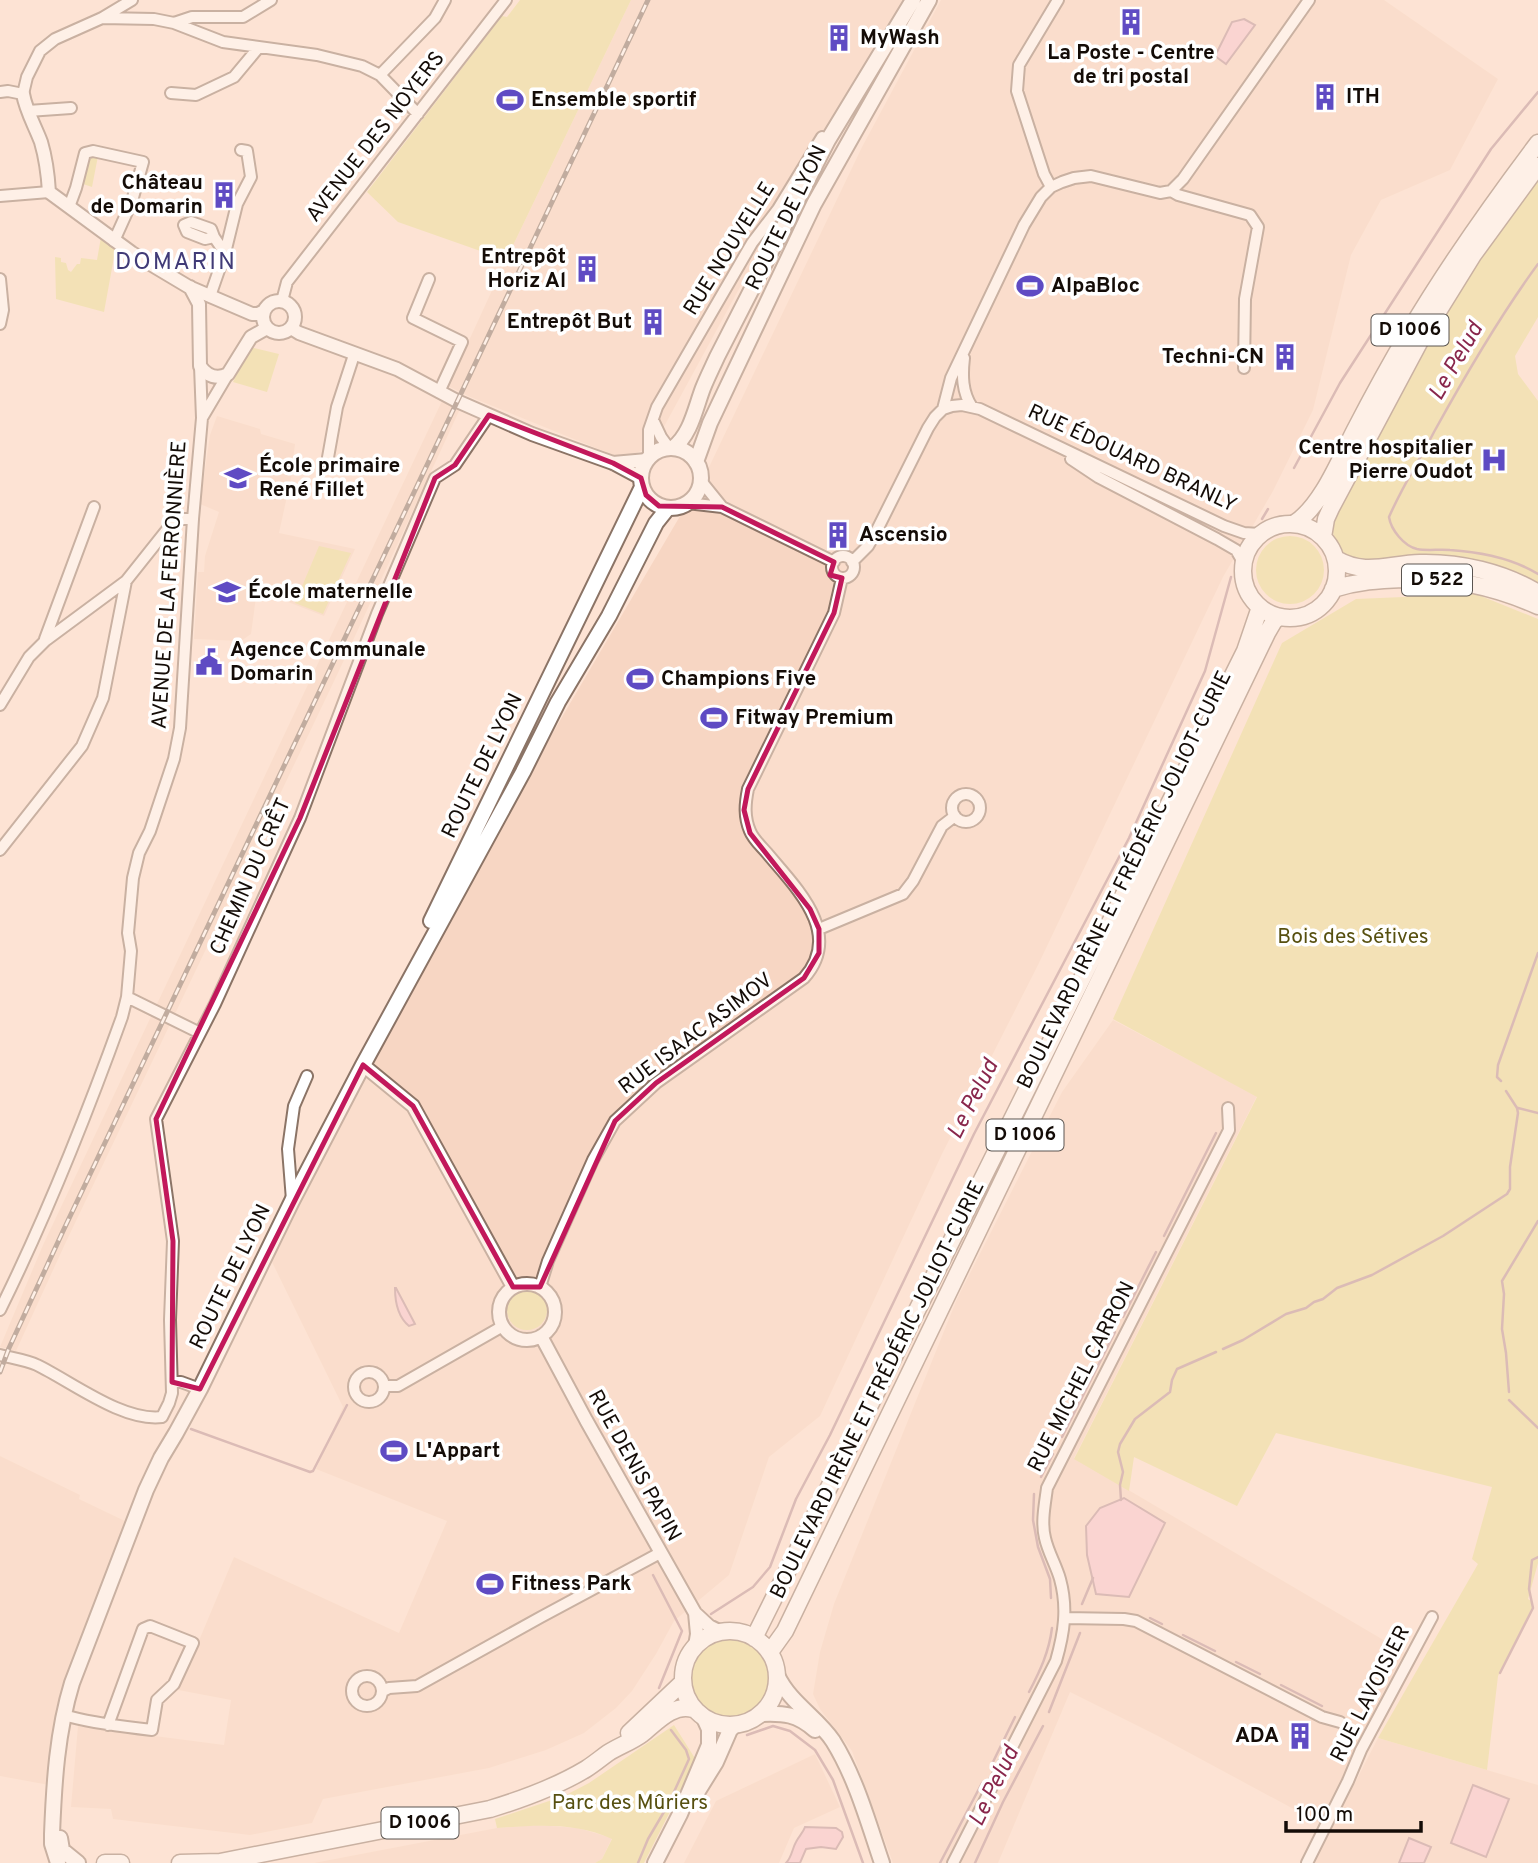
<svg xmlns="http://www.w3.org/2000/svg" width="1538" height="1863" viewBox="0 0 1538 1863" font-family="Overpass,sans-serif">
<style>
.built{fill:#f7d6c3}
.green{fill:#e6de92}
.water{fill:#f6c1ce;stroke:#b28b92;stroke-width:2}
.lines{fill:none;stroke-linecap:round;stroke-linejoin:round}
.stream{stroke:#b28b92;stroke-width:2.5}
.minor-casing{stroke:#8b7466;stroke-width:14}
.tertiary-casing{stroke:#8b7466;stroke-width:16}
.secondary-casing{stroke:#8b7466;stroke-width:18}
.primary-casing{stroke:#8b7466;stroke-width:19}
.minor{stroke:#fff;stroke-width:10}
.tertiary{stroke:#fff;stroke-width:12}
.secondary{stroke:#fff;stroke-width:14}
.primary{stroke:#fff;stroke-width:16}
.rail-casing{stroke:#79695f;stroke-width:5}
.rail{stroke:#fff;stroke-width:2.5;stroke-dasharray:8;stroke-linecap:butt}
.marked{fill:none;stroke:#c2185b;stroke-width:5;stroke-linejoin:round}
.labels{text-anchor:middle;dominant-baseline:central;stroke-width:7;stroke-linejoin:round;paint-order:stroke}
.shield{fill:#fff;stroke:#5a5551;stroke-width:2}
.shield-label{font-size:19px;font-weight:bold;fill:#140c07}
.poi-label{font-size:21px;font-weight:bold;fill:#140c07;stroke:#fff;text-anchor:start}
.street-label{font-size:21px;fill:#140c07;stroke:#fff}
.park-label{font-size:21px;fill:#575010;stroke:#fff}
.water-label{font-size:23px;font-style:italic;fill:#89274c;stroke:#fff}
.quarter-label{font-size:24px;letter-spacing:2px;fill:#413b77;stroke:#fff}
</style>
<rect width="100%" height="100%" fill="#fde3d4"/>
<path class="built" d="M631,0H907L812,155L654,445L623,459L468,396L448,386L506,260Z
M941,0H1384L1498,79L1450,170L1381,200L1351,255L1313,410L1273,491L1223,577L1038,965L942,1154L820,1416L769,1457L729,1575L674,1621L656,1654L632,1691L616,1708L584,1733L546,1750L489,1768L323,1799L312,1823L250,1835L113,1819L111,1809L71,1807L78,1726L224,1745L231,1700L173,1689L195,1650L234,1557L399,1633L447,1521L316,1469L343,1407L272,1262L379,1045L494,833L710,465L862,147Z
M442,401L460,409L337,675L65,1244L16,1351L0,1347L43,1245Z
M217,416L260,429L261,434L295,444L291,478L279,533L355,549L324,616L257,590L251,634L241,641L194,639L198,572H204L205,556L219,512L200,504L210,435Z
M1113,1020L1257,1096L1074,1458L1409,1655L1325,1826L1158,1736L1070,1692L998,1863H893L852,1751L820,1709L813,1694L820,1652L834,1604L957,1299L1062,1092Z
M0,1456L80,1495L79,1499L129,1523L56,1708L49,1785L0,1776Z
M1378,1738L1538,1785V1863H1314Z
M815,1754L840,1807L794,1828L779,1863H684L716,1801Z
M536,1825L578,1828L612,1838L602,1859L595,1863H314L497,1828Z"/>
<path class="green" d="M520,0H631L506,260L398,222L367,192L502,16L507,17Z
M92,156H98L92,187L83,184L89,161Z
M1538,176V317L1515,356L1518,374L1538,401V584C1501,564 1458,553 1415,555C1395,556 1371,566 1352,559C1338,553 1329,533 1334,518C1342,496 1355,477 1366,457C1385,425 1403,392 1421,359L1424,346L1500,229Z
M101,237L116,246L104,312L56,299L55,257L61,258V262L66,263L68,270L71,272L77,264H80L81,258L97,260Z
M250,347L279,354L267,392L233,382Z
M1256 570a34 34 0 1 1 68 0a34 34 0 1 1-68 0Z
M319,546L351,553L323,614L295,603Z
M1476,594L1538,619V1563L1528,1599L1531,1601L1532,1608L1498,1676L1487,1770L1378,1738L1478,1564L1472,1559L1492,1487L1276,1433L1237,1506L1134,1457L1129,1491L1074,1459L1257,1097L1113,1019L1282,643L1356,599Z
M507 1310a20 20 0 1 1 40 0a20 20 0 1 1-40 0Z
M690 1678a40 40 0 1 1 80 0a40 40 0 1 1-80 0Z
M674,1725L696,1760L644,1863H595L602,1859L612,1839C576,1822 536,1825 497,1828L495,1819L564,1796L589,1783Z"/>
<path class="water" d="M1244,19L1255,25L1226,64L1215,56L1232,22Z
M395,1288H396L415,1324L409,1326C398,1317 395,1302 395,1288Z
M1124,1498L1165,1523L1129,1597L1096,1594L1087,1555L1086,1526L1100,1508Z
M1473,1785L1509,1799L1486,1857L1451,1843Z
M805,1827L836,1828L842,1832L843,1837L836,1849L821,1847L806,1849L800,1863H786C792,1857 792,1849 796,1842C799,1836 803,1833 805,1827Z
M1409,1838L1431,1847L1424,1863H1399Z"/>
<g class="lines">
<path class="stream" d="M1538,264C1499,317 1466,374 1434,432C1419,461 1402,487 1389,517C1391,530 1404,546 1417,549C1427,551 1439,549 1450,550C1480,552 1512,558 1538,574
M1294,468L1340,383L1491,149L1538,92
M1262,519L1268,509
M1501,1081L1497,1077L1498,1065L1538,953
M1518,1108L1538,1113
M1164,1236L1216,1133
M1123,1317L1156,1252
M1223,1349L1243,1340L1286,1314L1306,1308L1314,1302L1323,1299L1337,1288L1372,1275L1443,1236L1507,1194L1510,1189V1167L1518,1113L1517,1108L1506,1091
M1509,1392L1506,1353L1502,1329L1504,1294L1502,1281L1538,1221
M1509,1400L1538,1428
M191,1429L310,1472L313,1471L347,1405
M1062,1437L1115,1332
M1041,1477L1053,1454
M1034,1494L1033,1520L1038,1547L1050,1579L1051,1598
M1121,1500L1120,1485L1123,1472L1118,1452L1120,1444L1135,1419L1170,1392L1172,1380L1177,1369L1216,1352
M653,1575L682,1631L659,1688
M1082,1604L1093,1578
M711,1614L753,1587L770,1567L796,1499L830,1435L974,1134L1129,838L1205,671L1231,577
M1150,1618L1162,1624
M1183,1635L1215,1651
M1236,1662L1260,1674
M1500,1673L1533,1608L1529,1589L1532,1560L1538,1557
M1281,1685L1322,1706
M1029,1692C1040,1671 1049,1652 1052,1628
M1049,1712L1080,1633
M747,1735L773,1726L790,1731L815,1750L833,1780L863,1863
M991,1766L1015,1717
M638,1863L648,1839L668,1805L689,1759L686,1750L671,1730
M940,1863L982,1783
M975,1863L1003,1802L1043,1726"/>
<defs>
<path id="minor" d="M102,18L154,19L174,23L223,42L317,55L362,66L380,75L418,114
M174,23L192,17H243L271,0
M380,75L435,18L445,0
M0,92L8,91L23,94L27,77L40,51L55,39L102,18L132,0
M171,93L196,95L234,77L259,47
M28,111L71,108
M1051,187L1044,174L1017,91L1019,65L1058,0
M1171,191L1178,195L1250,215L1258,227L1245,299L1244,368
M0,196L49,192
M69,207L76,188L85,153L93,151L143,162L132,201L114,241
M225,253L237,204L251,177L247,151L241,150
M0,279L3,310L0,324
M429,279L413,318L462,342L439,392
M210,296L225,253L214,237L205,239L187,232L184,225L191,222L211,229L214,237
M282,301L287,282L506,0
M964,358C962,375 962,392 972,407
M943,409L951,378L1024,225L1041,197L1051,187L1062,182L1074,178L1091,176L1160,193L1171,191L1183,179L1309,0
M202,418L228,374
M653,420L661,437L669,448
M649,457V430L657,407L752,243L778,209L822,137
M1071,459L1098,477L1217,539L1236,550L1243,562
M327,463L337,407L354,355
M701,481L722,507
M687,503L722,507L834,562
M832 567a11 11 0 1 1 22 0a11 11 0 1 1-22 0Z
M852,562L868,546L877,530L928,428L935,417L943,409L952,406L962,405L980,409L1224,526L1244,533L1260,534
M45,639L94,507
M0,705L29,657L45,641L126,581L173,522L178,519H193
M952 808a14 14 0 1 1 28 0a14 14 0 1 1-28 0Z
M0,850L82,746L103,698L126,581
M819,929L903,894L913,881L942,826L955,816
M127,997L200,1033
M292,1200L288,1149L294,1106L307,1076
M540,1287L548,1261L593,1160L615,1121L656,1083L804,978C844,933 796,888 767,853C761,846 753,839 750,831C744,817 745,804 748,789L834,613L842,578
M0,1310C47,1215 86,1117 122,1017L127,997L131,951L128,933L133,878L139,853L150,831L174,759L180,728L193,519L202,418L200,366
M0,1355C12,1358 26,1360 37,1365C72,1382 123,1422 162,1417
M354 1387a15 15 0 1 1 30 0a15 15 0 1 1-30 0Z
M172,1382H181L200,1389
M384,1386H398L503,1326
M162,1417L169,1403L172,1393L170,1320L173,1241L156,1119L215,1004L300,818L377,614L435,478L455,465L489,415
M1065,1618L1124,1619L1136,1621L1322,1717L1340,1722
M352 1691a15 15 0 1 1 30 0a15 15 0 1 1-30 0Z
M383,1691L389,1688L417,1686L541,1617L660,1553
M71,1717C98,1724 125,1727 152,1730L157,1700L174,1684L193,1643L150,1626L143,1629L108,1725
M953,1863L1056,1661C1064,1633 1068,1608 1060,1579C1056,1565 1048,1552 1045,1538C1041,1522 1045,1504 1047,1488L1229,1130L1228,1108
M1307,1863L1348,1781L1361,1750L1432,1617"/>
<path id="tertiary" d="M23,94C26,111 35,126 41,142C46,159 48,175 49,192L132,253L189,287L252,314H258L264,311
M190,287L199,304L200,366C207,376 217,380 228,374L251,337L267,328
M263 317a16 16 0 1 1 32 0a16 16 0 1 1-32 0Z
M291,328L299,333L397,369L457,401L532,434L613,463L641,478
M613,463L647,460
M363,1065L413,1106L513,1287
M499 1312a28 28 0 1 1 56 0a28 28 0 1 1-56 0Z
M541,1336L586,1420L695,1613L709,1626L721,1632
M695,1613L697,1634L695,1646"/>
<path id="secondary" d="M673,448C691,434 695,409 703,388C707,378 712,368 717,357L828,140L913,0
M641 478a30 30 0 1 1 60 0a30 30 0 1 1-60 0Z
M696,462L710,423L814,204L929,0
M431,921L642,487
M777,1675C790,1703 817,1717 833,1741C856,1778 868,1822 882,1863
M761,1714C784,1713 797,1714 815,1730
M698,1791L716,1762L730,1730L734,1726
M60,1838L62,1850L78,1863
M58,1863L52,1844V1834C54,1783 57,1732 72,1683L146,1490L161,1458L176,1433L200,1389L292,1201L363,1065L523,772L558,702L609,616L656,523L668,508
M655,1863L680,1814L709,1745V1729L704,1718"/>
<path id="primary" d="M1295,523C1322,505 1340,459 1355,430C1372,397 1390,364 1409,332C1448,266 1492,204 1538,143
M1243 571a47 47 0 1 1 94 0a47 47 0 1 1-94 0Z
M1323,537L1326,519L1331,508L1421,339L1473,255L1538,166
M1336,559C1365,576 1388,564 1420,563C1460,562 1503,572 1538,593
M1333,589C1359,581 1378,580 1404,579C1455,579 1491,585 1538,606
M683 1678a47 47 0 1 1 94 0a47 47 0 1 1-94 0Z
M754,1638L1245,651L1260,607
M770,1652L785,1631L1267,633L1274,621L1279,617
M629,1733L683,1682
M105,1863H121
M180,1863L220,1862L490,1809C523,1799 556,1787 586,1769C594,1764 601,1758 608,1753C619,1746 631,1742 642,1734C656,1723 673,1703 693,1709"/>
</defs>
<use href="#minor" class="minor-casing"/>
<use href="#tertiary" class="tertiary-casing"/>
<use href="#secondary" class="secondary-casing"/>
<use href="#primary" class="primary-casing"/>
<use href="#minor" class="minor"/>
<use href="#tertiary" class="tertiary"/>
<use href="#secondary" class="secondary"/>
<use href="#primary" class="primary"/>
<defs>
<path id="rail" d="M0,1372L9,1348L64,1229L648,0"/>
</defs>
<use href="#rail" class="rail-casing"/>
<use href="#rail" class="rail"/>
</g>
<path d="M0 0H1538V1863H0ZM489,415L613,463L641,478L646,495L659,506L722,507L834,562L830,575L842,578L834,613L748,789L744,810L750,833L810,909L819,929V953L804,978L656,1083L615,1121L540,1287H513L413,1106L363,1065L200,1389L172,1382L173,1241L156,1119L300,818L435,478L455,465Z" fill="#fde3d4" fill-opacity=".55" fill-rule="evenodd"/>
<path class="marked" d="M489,415L613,463L641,478L646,495L659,506L722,507L834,562L830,575L842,578L834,613L748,789L744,810L750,833L810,909L819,929V953L804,978L656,1083L615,1121L540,1287H513L413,1106L363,1065L200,1389L172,1382L173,1241L156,1119L300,818L435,478L455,465Z"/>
<defs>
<symbol id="building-bare" viewBox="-9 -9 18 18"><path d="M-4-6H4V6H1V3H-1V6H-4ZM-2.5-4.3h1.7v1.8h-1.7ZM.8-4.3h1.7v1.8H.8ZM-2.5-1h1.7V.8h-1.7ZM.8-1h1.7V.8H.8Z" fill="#5f4bc3" stroke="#fff" stroke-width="2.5" paint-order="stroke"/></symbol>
<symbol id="stadium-bare" viewBox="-9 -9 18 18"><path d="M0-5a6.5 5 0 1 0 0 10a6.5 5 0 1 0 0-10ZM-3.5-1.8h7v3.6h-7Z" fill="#5f4bc3" stroke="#fff" stroke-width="2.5" paint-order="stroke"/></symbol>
<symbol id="hospital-bare" viewBox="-9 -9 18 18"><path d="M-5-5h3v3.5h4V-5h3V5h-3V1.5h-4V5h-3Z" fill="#5f4bc3" stroke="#fff" stroke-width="2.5" paint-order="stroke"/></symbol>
<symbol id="school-bare" viewBox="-9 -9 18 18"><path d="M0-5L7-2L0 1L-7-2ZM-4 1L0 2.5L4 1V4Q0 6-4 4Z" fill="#5f4bc3" stroke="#fff" stroke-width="2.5" paint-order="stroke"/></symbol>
<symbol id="civic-bare" viewBox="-9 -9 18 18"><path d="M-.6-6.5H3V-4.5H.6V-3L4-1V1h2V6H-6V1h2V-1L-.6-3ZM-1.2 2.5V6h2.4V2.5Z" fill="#5f4bc3" stroke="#fff" stroke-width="2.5" paint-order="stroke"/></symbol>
</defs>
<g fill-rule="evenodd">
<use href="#building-bare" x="1112" y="3" width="38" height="38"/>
<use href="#building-bare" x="820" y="19" width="38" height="38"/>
<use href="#building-bare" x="1306" y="78" width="38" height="38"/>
<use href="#stadium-bare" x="491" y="81" width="38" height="38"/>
<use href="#building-bare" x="205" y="176" width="38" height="38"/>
<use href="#building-bare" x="568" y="250" width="38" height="38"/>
<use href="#stadium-bare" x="1011" y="267" width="38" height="38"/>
<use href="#building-bare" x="634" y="303" width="38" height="38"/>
<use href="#building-bare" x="1266" y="338" width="38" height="38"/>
<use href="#hospital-bare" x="1475" y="441" width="38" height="38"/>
<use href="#school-bare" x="219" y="459" width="38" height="38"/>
<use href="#building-bare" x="819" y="516" width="38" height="38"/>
<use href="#school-bare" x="208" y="573" width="38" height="38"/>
<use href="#civic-bare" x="190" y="643" width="38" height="38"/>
<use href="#stadium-bare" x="621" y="660" width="38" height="38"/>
<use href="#stadium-bare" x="695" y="699" width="38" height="38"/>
<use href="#stadium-bare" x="375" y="1432" width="38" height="38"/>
<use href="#stadium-bare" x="471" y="1565" width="38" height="38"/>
<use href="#building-bare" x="1281" y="1717" width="38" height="38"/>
</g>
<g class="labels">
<g class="shield">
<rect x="1371.5" y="314.5" width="77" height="31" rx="5"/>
<rect x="1402" y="564.5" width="70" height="31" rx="5"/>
<rect x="986.5" y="1119.5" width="77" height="31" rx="5"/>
<rect x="381.5" y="1807.5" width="77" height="31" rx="5"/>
</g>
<g class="shield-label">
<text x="1410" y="330">D 1006</text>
<text x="1437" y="580">D 522</text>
<text x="1025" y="1135">D 1006</text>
<text x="420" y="1823">D 1006</text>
</g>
<g class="poi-label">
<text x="860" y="38">MyWash</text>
<text x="1131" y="53" text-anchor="middle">La Poste - Centre<tspan x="1131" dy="24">de tri postal</tspan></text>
<text x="1346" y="97">ITH</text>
<text x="531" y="100">Ensemble sportif</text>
<text x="203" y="183" text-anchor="end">Château<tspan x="203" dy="24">de Domarin</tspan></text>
<text x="566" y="257" text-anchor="end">Entrepôt<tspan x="566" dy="24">Horiz Al</tspan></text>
<text x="1051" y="286">AlpaBloc</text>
<text x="632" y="322" text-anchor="end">Entrepôt But</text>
<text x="1264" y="357" text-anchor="end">Techni-CN</text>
<text x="1473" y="448" text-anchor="end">Centre hospitalier<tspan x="1473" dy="24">Pierre Oudot</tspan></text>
<text x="259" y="466">École primaire<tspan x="259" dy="24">René Fillet</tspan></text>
<text x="859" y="535">Ascensio</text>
<text x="248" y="592">École maternelle</text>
<text x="230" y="650">Agence Communale<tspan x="230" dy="24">Domarin</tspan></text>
<text x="661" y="679">Champions Five</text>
<text x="735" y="718">Fitway Premium</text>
<text x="415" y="1451">L'Appart</text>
<text x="511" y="1584">Fitness Park</text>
<text x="1279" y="1736" text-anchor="end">ADA</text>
</g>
<g class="street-label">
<text transform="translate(376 137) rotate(-52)">AVENUE DES NOYERS</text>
<text transform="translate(787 218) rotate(-64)">ROUTE DE LYON</text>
<text transform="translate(730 249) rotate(-58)">RUE NOUVELLE</text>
<text transform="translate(1132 459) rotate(25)">RUE ÉDOUARD BRANLY</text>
<text transform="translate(170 585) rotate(-86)">AVENUE DE LA FERRONNIÈRE</text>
<text transform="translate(483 766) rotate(-64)">ROUTE DE LYON</text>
<text transform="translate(251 877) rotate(-66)">CHEMIN DU CRÊT</text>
<text transform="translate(1125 880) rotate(-64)">BOULEVARD IRÈNE ET FRÉDÉRIC JOLIOT-CURIE</text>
<text transform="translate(696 1034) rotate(-37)">RUE ISAAC ASIMOV</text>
<text transform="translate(231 1277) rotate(-64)">ROUTE DE LYON</text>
<text transform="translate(1082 1377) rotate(-63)">RUE MICHEL CARRON</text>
<text transform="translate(878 1390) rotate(-64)">BOULEVARD IRÈNE ET FRÉDÉRIC JOLIOT-CURIE</text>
<text transform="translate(634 1466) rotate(61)">RUE DENIS PAPIN</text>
<text transform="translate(1371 1694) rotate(-63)">RUE LAVOISIER</text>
</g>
<g class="park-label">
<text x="1353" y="937">Bois des Sétives</text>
<text x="630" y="1803">Parc des Mûriers</text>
</g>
<g class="water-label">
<text transform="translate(1457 362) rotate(-60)">Le Pelud</text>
<text transform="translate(974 1100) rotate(-63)">Le Pelud</text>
<text transform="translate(995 1787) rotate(-64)">Le Pelud</text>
</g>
<g class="quarter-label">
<text x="176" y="263">DOMARIN</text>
</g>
</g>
<path d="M1286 1821v10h135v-10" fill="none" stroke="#140c07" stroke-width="3.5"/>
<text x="1296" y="1821" font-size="21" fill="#140c07" stroke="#ffffff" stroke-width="5" paint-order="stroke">100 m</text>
</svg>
